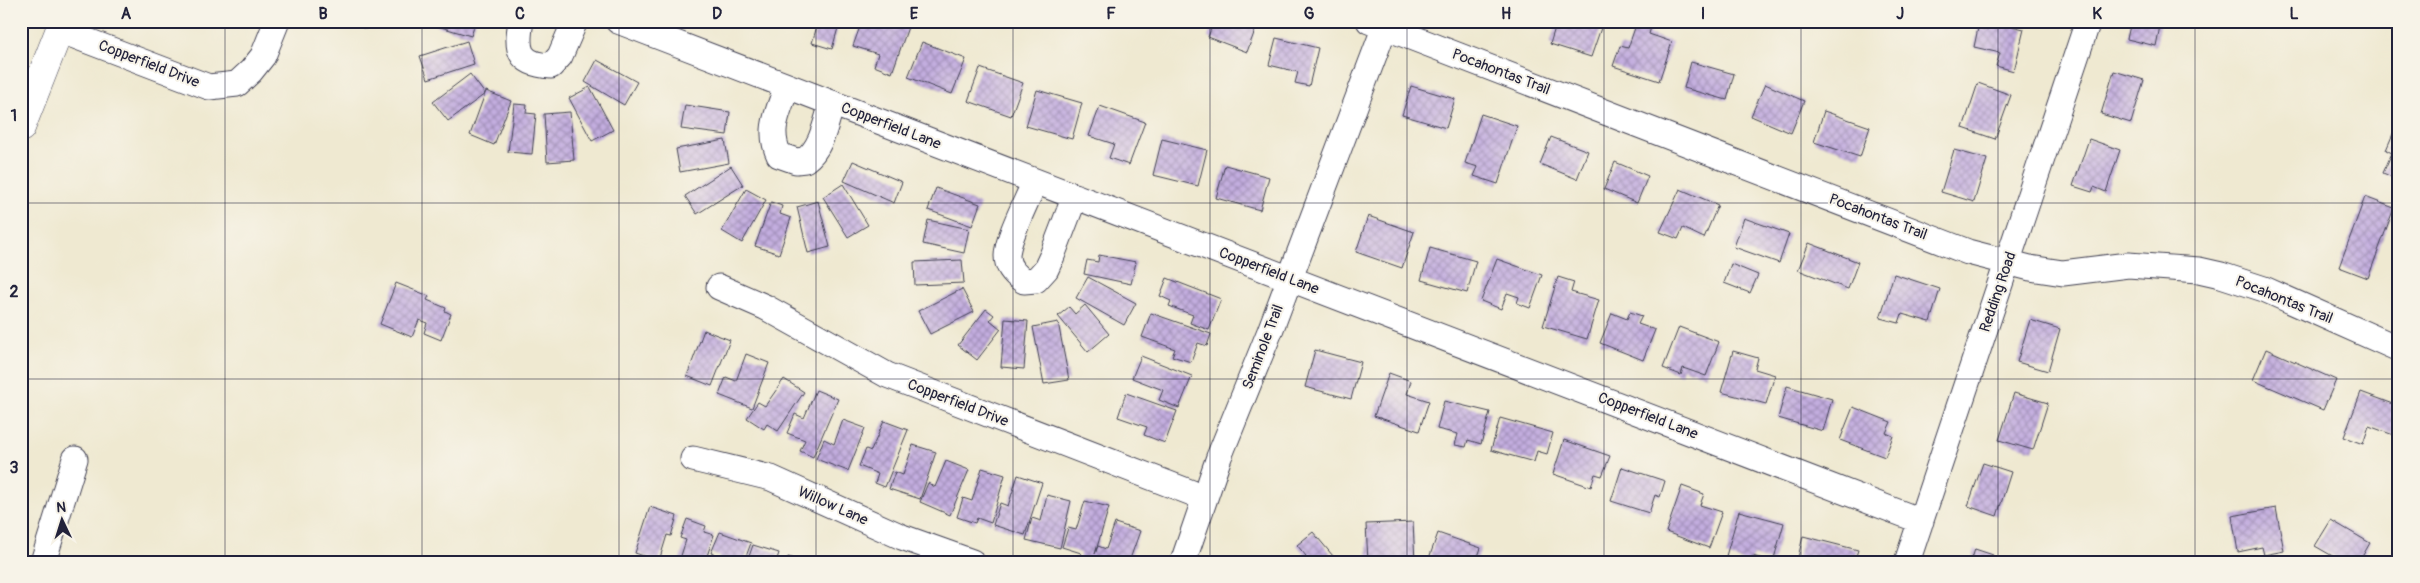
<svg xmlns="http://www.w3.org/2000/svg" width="2420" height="583" viewBox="0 0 2420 583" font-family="Pangolin,sans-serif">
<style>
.building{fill:url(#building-cross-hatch)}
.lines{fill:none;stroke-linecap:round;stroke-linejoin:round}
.minor-casing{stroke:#414052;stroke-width:27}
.major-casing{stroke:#414052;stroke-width:29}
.minor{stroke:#fff;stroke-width:25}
.major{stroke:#fff;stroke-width:28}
.grid{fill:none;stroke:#22223b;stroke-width:1;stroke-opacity:0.55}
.labels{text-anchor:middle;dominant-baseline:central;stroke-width:4;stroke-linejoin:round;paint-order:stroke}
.street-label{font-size:15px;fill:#22223b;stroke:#f7f3e8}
.neatline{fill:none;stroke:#22223b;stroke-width:2}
.grid-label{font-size:16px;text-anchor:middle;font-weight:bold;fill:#22223b}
</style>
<defs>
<pattern id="building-cross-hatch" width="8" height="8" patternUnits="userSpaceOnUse" patternTransform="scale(1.25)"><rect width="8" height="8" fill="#c3addf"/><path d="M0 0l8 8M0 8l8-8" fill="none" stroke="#9e8cb6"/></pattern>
</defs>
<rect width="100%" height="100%" fill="#f7f3e8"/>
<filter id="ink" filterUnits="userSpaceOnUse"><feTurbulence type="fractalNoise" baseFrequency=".02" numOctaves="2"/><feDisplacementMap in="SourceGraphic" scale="10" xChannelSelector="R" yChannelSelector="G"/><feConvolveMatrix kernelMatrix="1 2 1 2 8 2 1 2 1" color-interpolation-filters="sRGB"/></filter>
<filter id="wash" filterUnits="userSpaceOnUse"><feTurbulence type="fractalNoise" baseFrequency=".0096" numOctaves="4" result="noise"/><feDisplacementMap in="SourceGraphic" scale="20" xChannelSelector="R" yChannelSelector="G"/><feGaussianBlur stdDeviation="1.12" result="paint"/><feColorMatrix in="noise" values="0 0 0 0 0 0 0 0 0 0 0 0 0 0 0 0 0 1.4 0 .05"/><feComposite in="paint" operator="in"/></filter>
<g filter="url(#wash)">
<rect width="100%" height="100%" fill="#efe9d1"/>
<g id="blocks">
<path class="building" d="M346,21H369L366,29Z
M428,21H476L471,36L427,23Z
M801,21H840L832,49L812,43L817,26Z
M862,21H891L908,27L892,73L874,66L878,54L853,46Z
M1169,21H1186L1184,26Z
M1214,21H1246L1257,25L1247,52L1208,37Z
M1557,21H1589L1602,25L1591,57L1550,44Z
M1991,21L2024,29L2014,71L1996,66L2000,53L1974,47L1978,28L1988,30Z
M2131,21H2161L2156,46L2127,39Z
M1637,22L1651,27L1649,34L1672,42L1659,81L1613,66L1620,46L1628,48Z
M1276,38L1318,48L1309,86L1295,83L1298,72L1269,65Z
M467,41L474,64L428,79L420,56Z
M922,42L966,59L952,94L908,77Z
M597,60L637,82L624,105L585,82Z
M1691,62L1734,74L1727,100L1684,88Z
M980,68L1023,83L1011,116L968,101Z
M2114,71L2144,80L2131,123L2101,114Z
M470,74L485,94L448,121L433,102Z
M1978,83L2011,95L1995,139L1963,128Z
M1765,84L1804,101L1791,133L1751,116Z
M1411,86L1455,99L1446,128L1402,115Z
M590,87L613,130L592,141L569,98Z
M1037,90L1082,103L1072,139L1026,126Z
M486,91L511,101L494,145L470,135Z
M514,104L527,105L526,113L536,114L532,154L508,152Z
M685,105L730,112L727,135L681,129Z
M1100,106L1145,122L1129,165L1109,158L1114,144L1089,136Z
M1824,111L1870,127L1860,157L1814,142Z
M570,112L574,160L547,162L544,114Z
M1481,114L1517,126L1498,184L1474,176L1478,167L1465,163Z
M2399,120V180L2383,173L2392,153L2386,150Z
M1551,137L1588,151L1577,179L1540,164Z
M1162,139L1207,150L1198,186L1153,175Z
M2089,139L2120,150L2106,192L2094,187L2092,192L2073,186Z
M725,140L729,163L680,172L676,149Z
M1954,150L1987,159L1974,202L1941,192Z
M853,161L902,182L894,203L844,181Z
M1615,162L1648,176L1637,203L1604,189Z
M1225,165L1269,177L1260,210L1216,198Z
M731,166L743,185L697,214L685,196Z
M843,184L868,225L848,237L823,197Z
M936,188L980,204L972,226L928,210Z
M746,189L766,200L742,243L722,231Z
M1680,189L1718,205L1704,238L1683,228L1678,239L1660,232Z
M2365,197L2394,208L2368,278L2339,267Z
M818,201L830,247L808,253L797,207Z
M771,202L782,206L780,214L791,218L779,254L755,246Z
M1368,216L1414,232L1402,268L1356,252Z
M1744,218L1789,234L1779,263L1734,247Z
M928,220L969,229L964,253L923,244Z
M1809,243L1858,262L1848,289L1798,270Z
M1430,248L1476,261L1467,293L1421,280Z
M1099,255L1136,262L1131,284L1084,274L1087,260L1098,262Z
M1497,259L1542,275L1530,308L1517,303L1519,297L1507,293L1501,309L1481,301Z
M962,260L964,283L915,285L914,262Z
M1731,264L1758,275L1750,293L1724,283Z
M1894,274L1940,289L1930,322L1902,314L1899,323L1880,318Z
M1088,277L1136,303L1124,325L1076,298Z
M1558,277L1574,282L1571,292L1599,300L1587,339L1543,326Z
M1167,278L1221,299L1209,330L1190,323L1193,315L1169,306L1171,301L1160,296Z
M396,283L429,296L427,300L446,308L445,311L451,314L441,340L424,333L427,323L419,320L412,337L380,324Z
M962,289L974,312L930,334L918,311Z
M1085,305L1109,334L1088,352L1058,316L1069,307L1075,314Z
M986,309L994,315L990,320L1001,329L977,360L958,345Z
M1630,312L1642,316L1638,324L1655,330L1643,360L1600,343L1612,313L1627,319Z
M1151,313L1211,334L1207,346L1198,343L1191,362L1172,356L1175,349L1142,337Z
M1005,319L1028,321L1024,369L1001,367Z
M2030,320L2060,329L2048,371L2017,362Z
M1058,322L1069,380L1044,384L1033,327Z
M1679,327L1719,342L1706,376L1683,368L1681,375L1663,368Z
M704,330L730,340L712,386L687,376Z
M2266,349L2336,380L2323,410L2253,380Z
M1315,350L1361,362L1351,399L1305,387Z
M1733,351L1758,358L1755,369L1775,375L1766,404L1721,392Z
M746,354L769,363L752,408L719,395L726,377L736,381Z
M1141,356L1192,376L1179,408L1159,400L1163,390L1132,378Z
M1389,373L1411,381L1407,394L1429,401L1419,431L1374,416Z
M784,379L804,392L778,431L767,424L764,429L747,418L758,402L765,406Z
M1787,386L1832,399L1823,431L1778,418Z
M816,390L838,399L813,457L800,451L805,440L787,433L795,414L804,418Z
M2361,392L2399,406V437L2369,426L2363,444L2344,437Z
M1126,393L1177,411L1165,443L1144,435L1147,427L1118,417Z
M2014,393L2048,403L2033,450L1999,440Z
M1444,401L1490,412L1481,444L1468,440L1466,447L1455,445L1458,434L1437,429Z
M1853,407L1891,422L1886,433L1893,436L1885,457L1840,440Z
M1500,418L1553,433L1547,454L1537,451L1534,462L1491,450Z
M843,420L865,428L848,471L816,459L824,439L834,444Z
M884,421L908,430L885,487L875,483L878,474L859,466L866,449L871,451Z
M1564,440L1610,456L1602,476L1595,474L1591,487L1553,474Z
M913,445L936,452L920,499L889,489L895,472L903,475Z
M946,461L969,470L950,515L920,502L928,483L935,487Z
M1983,463L2011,472L1997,516L1968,506Z
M1622,467L1665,481L1660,497L1655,495L1649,513L1611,501Z
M982,468L1005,475L991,523L977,518L975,523L957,517L963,498L972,501Z
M1018,475L1042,483L1025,535L993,525L1000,503L1008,506Z
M1682,486L1704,494L1700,505L1722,512L1709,548L1666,532Z
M1047,495L1071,501L1060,548L1026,540L1032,518L1041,521Z
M1085,501L1109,507L1095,554L1098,546L1106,549L1115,523L1140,531L1129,562H1078L1081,553L1062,547L1068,528L1076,530Z
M650,507L677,516L671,536L667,535L659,561L635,553Z
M2276,508L2284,551L2264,555L2262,547L2238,552L2232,516Z
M1739,511L1784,523L1773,562L1753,556L1751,562H1746L1726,556Z
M687,519L706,526L704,532L714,535L705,562H679L686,540L680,538Z
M2331,520L2370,543L2359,562H2334L2336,558L2315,546Z
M1413,522L1415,562H1368L1366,524Z
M720,532L751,543L744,562H718L720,557L711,553Z
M1313,532L1338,562H1299L1306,556L1297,545Z
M1438,533L1481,548L1476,562L1428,561Z
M1803,536L1858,550L1854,562H1797Z
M753,545L779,553L776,562H747Z
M1975,549L1993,555L1991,562H1971Z
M788,557L803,561V562H786Z"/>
</g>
</g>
<g filter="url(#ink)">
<use href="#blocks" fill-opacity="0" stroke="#414052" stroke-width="1"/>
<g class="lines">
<defs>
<path id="minor" d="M521,21C516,50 518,64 551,66L560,56L575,21
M618,21L1921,521
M1369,21L1968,252L2030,268L2063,273L2128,265L2199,270L2221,275L2264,289L2399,349
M59,30L209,87L237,84L251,71L263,56L277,21
M787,86C779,111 767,129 779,155L796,161L805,160C822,148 826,122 832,103
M1035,181C1028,199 1007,238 1007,256C1007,267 1015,275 1024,281L1036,280L1046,269L1052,256L1075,196
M719,287L765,307L887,375L1205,498
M693,459L771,478L902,537L972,562
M43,562L75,459
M1183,562L1219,457L1270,331L1387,21
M1907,562L2088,21"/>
<path id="major" d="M21,128L63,21"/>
</defs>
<use href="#minor" class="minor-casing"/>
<use href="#major" class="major-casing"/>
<use href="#minor" class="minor"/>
<use href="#major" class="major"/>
</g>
</g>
<path class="grid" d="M225,21V562M422,21V562M619,21V562M816,21V562M1013,21V562M1210,21V562M1407,21V562M1604,21V562M1801,21V562M1998,21V562M2195,21V562M21,203H2399M21,379H2399"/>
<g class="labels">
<g class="street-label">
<text transform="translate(149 64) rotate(21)">Copperfield Drive</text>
<text transform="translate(1501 72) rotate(21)">Pocahontas Trail</text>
<text transform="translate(891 126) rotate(21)">Copperfield Lane</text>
<text transform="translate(1878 217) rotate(21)">Pocahontas Trail</text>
<text transform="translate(1269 271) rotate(21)">Copperfield Lane</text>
<text transform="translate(1998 292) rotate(-71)">Redding Road</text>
<text transform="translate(2284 300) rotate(22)">Pocahontas Trail</text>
<text transform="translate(1263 347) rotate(-69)">Seminole Trail</text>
<text transform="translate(958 403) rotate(21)">Copperfield Drive</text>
<text transform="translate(1648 416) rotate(21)">Copperfield Lane</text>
<text transform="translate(833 506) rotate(24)">Willow Lane</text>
</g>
</g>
<rect width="2420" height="583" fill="none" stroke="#f7f3e8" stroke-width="55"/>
<g transform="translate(62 520) rotate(356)" stroke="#f7f3e8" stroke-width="4" paint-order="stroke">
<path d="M0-4L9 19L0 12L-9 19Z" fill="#22223b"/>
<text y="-8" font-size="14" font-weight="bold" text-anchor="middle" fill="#22223b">N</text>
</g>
<rect x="28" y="28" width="2364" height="528" class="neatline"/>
<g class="grid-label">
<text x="126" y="19">A</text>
<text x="323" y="19">B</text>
<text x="520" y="19">C</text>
<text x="717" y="19">D</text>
<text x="914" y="19">E</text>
<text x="1111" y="19">F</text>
<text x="1309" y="19">G</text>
<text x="1506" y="19">H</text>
<text x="1703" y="19">I</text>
<text x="1900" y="19">J</text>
<text x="2097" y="19">K</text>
<text x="2294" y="19">L</text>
<text x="14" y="121">1</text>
<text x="14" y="297">2</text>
<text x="14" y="473">3</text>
</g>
</svg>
